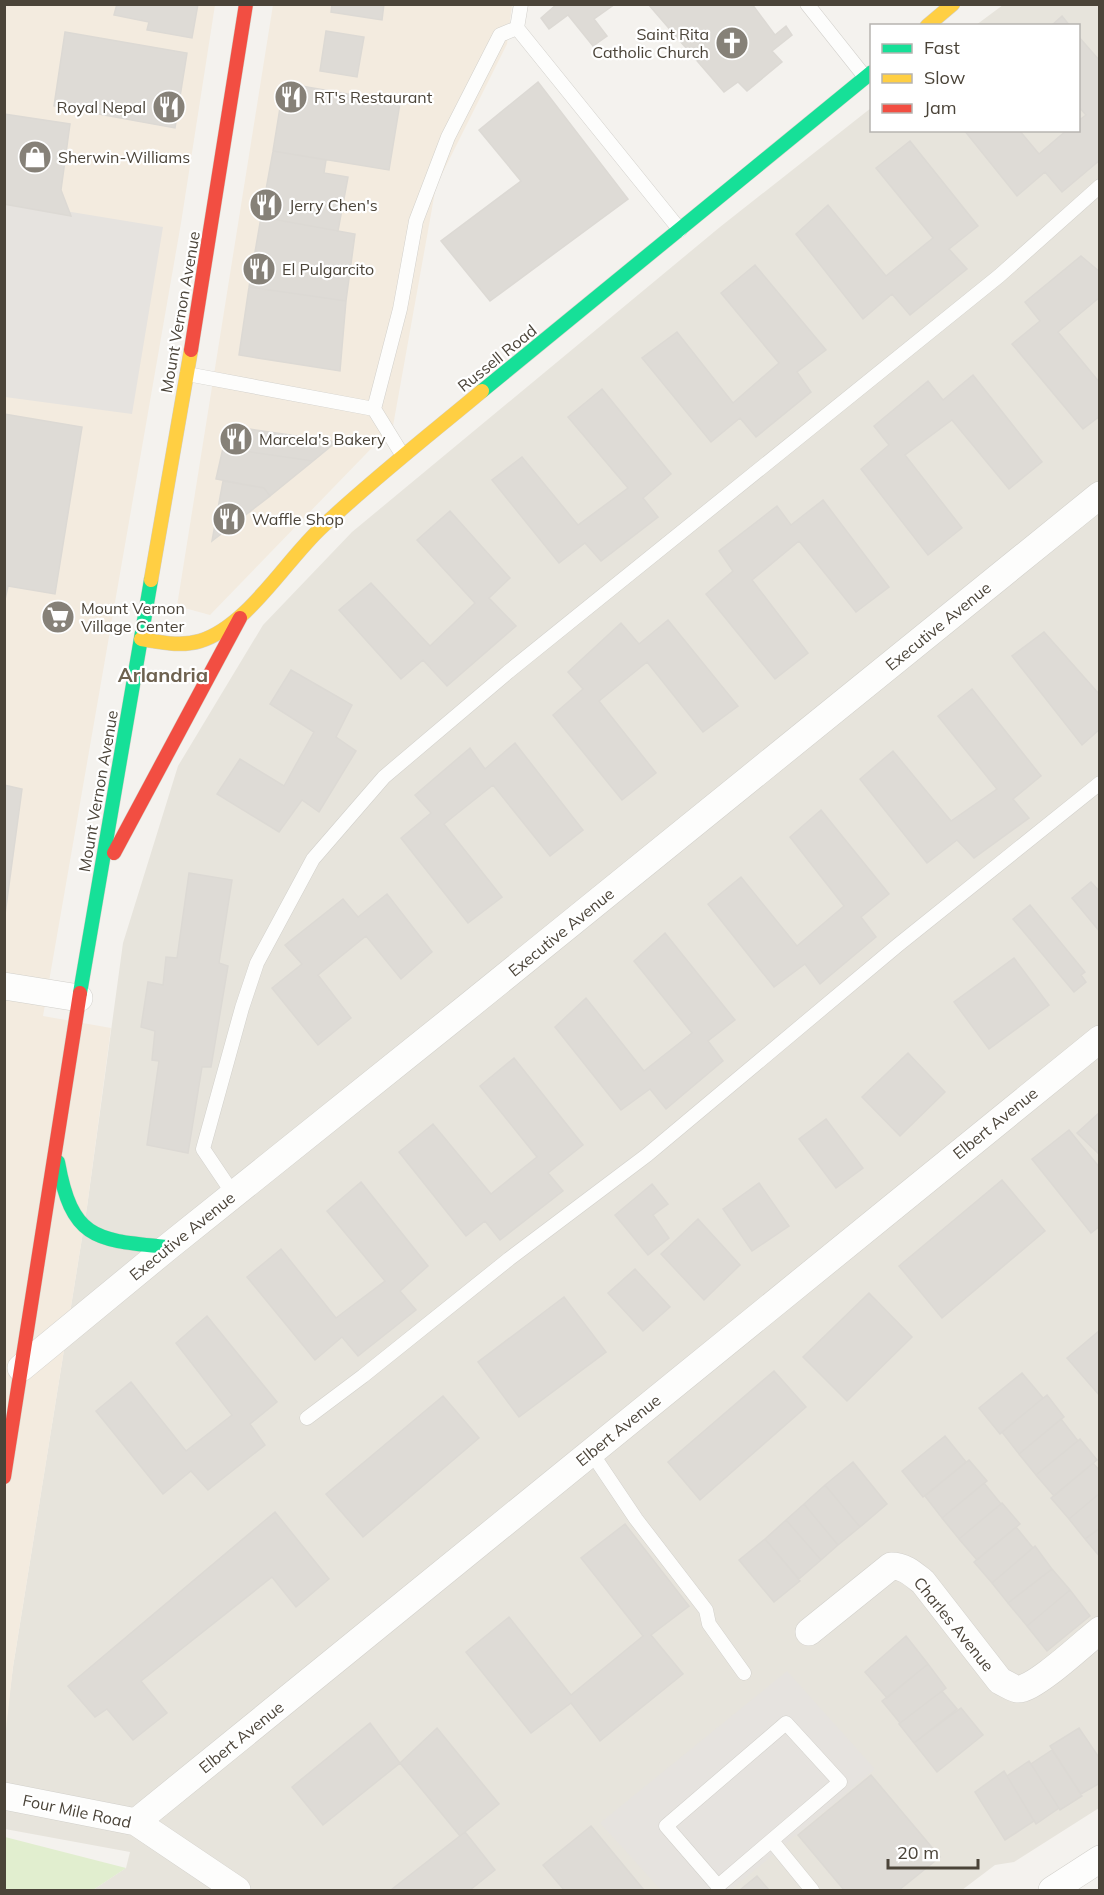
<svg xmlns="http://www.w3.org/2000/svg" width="1104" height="1895" viewBox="0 0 1104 1895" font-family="Mulish,sans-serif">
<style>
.residential{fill:#e7e4dc}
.commercial{fill:#f3ebdf}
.green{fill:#e1eecf}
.parking{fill:#e6e3df}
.building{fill:#dedbd6;stroke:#dcd9d4;stroke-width:1.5}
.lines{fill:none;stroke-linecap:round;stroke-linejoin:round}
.lane-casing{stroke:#d2d0cb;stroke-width:15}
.street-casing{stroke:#d2d0cb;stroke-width:28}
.fast-casing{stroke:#d3cfc5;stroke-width:15}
.slow-casing{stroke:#d3cfc5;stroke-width:15}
.jam-casing{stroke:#d3cfc5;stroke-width:15}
.lane{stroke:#fdfdfc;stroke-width:14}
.street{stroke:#fdfdfc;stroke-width:27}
.fast{stroke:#16e098;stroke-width:14}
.slow{stroke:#ffcf43;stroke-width:14}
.jam{stroke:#f24e42;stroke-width:14}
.labels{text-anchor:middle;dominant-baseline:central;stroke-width:4.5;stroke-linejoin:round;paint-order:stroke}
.poi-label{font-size:16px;fill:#4b4439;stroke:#fff;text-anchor:start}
.street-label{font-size:16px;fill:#4b4439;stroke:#fff}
.quarter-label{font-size:20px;font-weight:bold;fill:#6e6250;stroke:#fff}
</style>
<rect width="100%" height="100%" fill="#f4f2ee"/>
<path class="residential" d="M1003,5H1099V1808L1014,1862L995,1865L962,1890H93L126,1868L130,1852L5,1829L4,1738L13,1667L87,1207L123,943L178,766L263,625L352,532L720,227L871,108L872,130H1078V26L976,25Z"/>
<path class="commercial" d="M5,5H215L181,223L43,1016L111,1028L87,1207L13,1667L5,1738Z
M273,5H512L507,44L436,186L393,426L210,615L177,606Z"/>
<path class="green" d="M4,1837H5L126,1868L93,1890H5Z"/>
<path class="parking" d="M4,201L163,227L132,414L5,397Z
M787,1671L875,1769L731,1890H661L600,1823Z"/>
<path class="building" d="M117,4H198L192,38L147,30L149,22L114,15Z
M332,4H384L382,20L331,12Z
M557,4H615L594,19L607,36L593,46L568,15L549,29L541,18Z
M648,4H752L775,35L786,26L792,35L772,51L782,62L747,91L738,82L724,92Z
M1062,16L1070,26H1051Z
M326,31L364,37L357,77L320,71Z
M65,32L187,53L175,128L54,106Z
M1078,36L1100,61V160L1062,192L1045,172L1017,196L964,130H1019L1039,154L1067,130H1078V121L1086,115L1078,106Z
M538,82L628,199L490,301L441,241L521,181L479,130Z
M284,83L400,103L389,170L273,151Z
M4,114L70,124L61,190L71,216L4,204Z
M910,141L978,226L949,249L967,269L910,315L892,294L863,319L796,234L828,205L886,276L933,238L876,168Z
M273,151L326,160L324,173L348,177L338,231L261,217Z
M261,217L355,234L346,301L249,287Z
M1081,256L1100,272V297L1058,332L1100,383V416L1083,429L1012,344L1040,321L1025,302Z
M755,265L826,350L797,372L811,392L756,437L740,418L711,442L642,358L677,332L733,403L779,363L721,293Z
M249,287L346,301L340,371L239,355Z
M973,375L1042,462L1009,489L952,420L905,455L962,528L928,555L861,469L889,445L874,426L928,381L943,400Z
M602,389L671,474L643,498L658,517L601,561L585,543L559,563L492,480L522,457L578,525L628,488L568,417Z
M4,414L82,427L55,594L8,586L4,604Z
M229,426L331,441L335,443L313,461L223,448Z
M223,448L313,461L270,496L264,488L216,479Z
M223,481L264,488L270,496L212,541Z
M823,500L889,587L856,612L799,541L752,580L808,653L775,679L706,594L733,571L719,551L777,506L791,525Z
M450,511L510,578L489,598L516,626L447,686L423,660L401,679L339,610L371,583L430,646L475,603L417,540Z
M668,620L738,706L703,732L647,662L599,701L656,773L622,800L553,715L583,689L568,672L621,623L639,644Z
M1044,632L1100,695V729L1082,745L1012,656Z
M291,670L352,705L336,737L356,751L319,812L302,800L279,832L217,794L240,759L284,786L314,732L270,704Z
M972,689L1041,776L1013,799L1029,818L974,858L957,840L927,863L860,779L893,751L951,821L997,789L938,716Z
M515,743L583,830L550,856L493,785L444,824L502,897L468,923L401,838L431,813L415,795L470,748L485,769Z
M4,785L22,789L4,922Z
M821,810L889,894L861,917L876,937L820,984L805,964L774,987L708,904L741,877L797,946L844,906L790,837Z
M189,873L232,880L219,963L228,966L211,1067H202L188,1153L147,1145L159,1061L152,1060L155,1031L141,1027L148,982L163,985L166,957L177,958Z
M1091,882L1100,892V932L1072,898Z
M387,894L432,952L401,979L366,936L318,975L351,1018L318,1045L272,988L302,964L285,945L343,899L358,917Z
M1030,905L1085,972L1081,975L1086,982L1074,992L1013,919Z
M665,933L735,1020L708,1041L723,1061L666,1109L650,1089L621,1110L555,1027L586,998L644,1071L692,1033L634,961Z
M1014,958L1049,1005L989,1049L954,1002Z
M908,1053L945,1092L900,1136L862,1097Z
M514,1058L583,1145L548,1173L563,1191L500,1240L485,1221L466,1236L399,1152L433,1124L491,1194L537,1157L480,1086Z
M1100,1112V1155L1077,1133Z
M826,1119L863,1168L836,1188L799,1139Z
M1069,1130L1100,1168V1226L1091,1233L1032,1159Z
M1002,1180L1045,1231L942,1318L899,1266Z
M361,1182L428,1266L400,1291L416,1310L358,1356L342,1337L315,1360L247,1277L281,1249L336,1318L385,1281L327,1211Z
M759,1183L789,1226L752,1251L723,1209Z
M652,1184L668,1204L653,1215L669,1238L648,1255L615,1215Z
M698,1219L740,1265L704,1300L661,1254Z
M635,1269L670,1307L643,1331L608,1293Z
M869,1293L912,1337L847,1401L803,1357Z
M564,1297L606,1352L519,1417L478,1362Z
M207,1316L277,1402L250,1424L265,1445L208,1490L191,1471L163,1494L96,1411L131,1382L186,1451L232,1415L176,1343Z
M1100,1330V1396L1067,1358Z
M774,1371L806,1407L700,1500L668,1462Z
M1022,1373L1043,1398L1000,1434L979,1408Z
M1047,1395L1064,1417L1019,1454L1002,1432Z
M443,1396L479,1438L363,1537L326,1494Z
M1061,1419L1078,1441L1036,1475L1019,1454Z
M945,1436L966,1462L923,1497L902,1471Z
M1080,1439L1097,1460L1054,1496L1036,1475Z
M969,1460L987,1481L942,1518L925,1496Z
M853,1462L887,1504L860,1527L825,1485Z
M1093,1463L1100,1471V1493L1069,1519L1051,1498Z
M984,1483L1001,1504L959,1539L942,1518Z
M825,1485L860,1527L838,1545L804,1504Z
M1100,1493V1528L1085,1539L1069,1519Z
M1002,1503L1020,1524L977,1560L959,1539Z
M804,1504L838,1545L821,1560L786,1520Z
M275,1512L329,1579L296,1607L272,1577L141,1681L167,1713L133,1740L107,1709L95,1717L68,1686Z
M786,1520L821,1560L799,1579L765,1539Z
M625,1524L689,1606L651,1635L683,1674L600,1741L571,1703L531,1733L466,1652L509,1617L571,1695L643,1636L581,1558Z
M1016,1527L1033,1548L992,1583L974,1562Z
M1100,1528V1557L1085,1539Z
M765,1539L800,1581L774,1602L739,1560Z
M1035,1546L1052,1569L1008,1603L992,1583Z
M1052,1569L1070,1590L1027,1626L1008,1603Z
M1070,1590L1090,1616L1047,1651L1027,1626Z
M906,1636L928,1664L887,1698L865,1672Z
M928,1664L946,1688L900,1723L882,1701Z
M942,1691L957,1709L914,1743L899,1724Z
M961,1708L983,1735L937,1772L914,1743Z
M370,1723L400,1763L323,1825L292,1787Z
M437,1728L499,1804L460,1836L400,1763Z
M1079,1728L1100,1759V1783L1081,1794L1050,1746Z
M1052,1750L1082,1796L1060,1810L1031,1764Z
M1029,1761L1059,1808L1036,1824L1007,1776Z
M1004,1771L1034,1821L1005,1840L975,1792Z
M871,1775L940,1857L899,1890H844L798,1835Z
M591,1826L644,1890H564L543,1865Z
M465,1832L495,1870L470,1890H391Z
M757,1876L769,1890H740Z"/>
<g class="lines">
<defs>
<path id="lane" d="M521,4L517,28L680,230
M807,4L865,77
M187,374L374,409L403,456
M374,409L400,309L416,221L448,137L500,35L517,28
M234,1195L203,1149L242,1008L257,963L313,859L384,777L508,672L999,276L1100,186
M307,1418L363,1376L509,1259L647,1155L898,945L1100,783
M591,1452L636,1519L706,1610L709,1624L744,1673
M786,1723L840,1782L718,1886L666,1826Z
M772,1841L812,1890"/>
<path id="street" d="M4,986L79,998
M21,1368L168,1247L465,1009L1100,495
M809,1632L891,1566C905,1566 913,1574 923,1582L1000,1681C1005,1683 1012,1688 1017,1689C1032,1692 1086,1641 1100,1630
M4,1796L136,1822L237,1890
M136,1822L1100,1039
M1052,1890L1100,1859"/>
<path id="fast" d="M482,391L872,72
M80,993L151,580
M58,1162C72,1241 97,1240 168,1247"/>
<path id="slow" d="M927,26L953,4
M151,580L191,350
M141,639C160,642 181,647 200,641C247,627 286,560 322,527C373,479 428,436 482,391"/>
<path id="jam" d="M191,350L246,4
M114,853L240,618
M4,1477L80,993"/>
</defs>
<use href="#lane" class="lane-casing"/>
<use href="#street" class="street-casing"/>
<use href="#fast" class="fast-casing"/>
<use href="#slow" class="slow-casing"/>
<use href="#jam" class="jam-casing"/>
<use href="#lane" class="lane"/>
<use href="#street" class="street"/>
<use href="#fast" class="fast"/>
<use href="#slow" class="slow"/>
<use href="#jam" class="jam"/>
</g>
<defs>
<symbol id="church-disc" viewBox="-11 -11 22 22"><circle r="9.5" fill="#868178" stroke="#fff"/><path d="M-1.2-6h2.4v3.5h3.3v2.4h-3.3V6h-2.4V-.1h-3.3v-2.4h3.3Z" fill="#fff"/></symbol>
<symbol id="restaurant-disc" viewBox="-11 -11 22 22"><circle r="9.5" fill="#868178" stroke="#fff"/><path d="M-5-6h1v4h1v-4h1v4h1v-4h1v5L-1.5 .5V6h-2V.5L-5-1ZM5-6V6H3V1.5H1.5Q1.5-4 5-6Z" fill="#fff"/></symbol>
<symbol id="shop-disc" viewBox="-11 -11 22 22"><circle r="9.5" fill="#868178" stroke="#fff"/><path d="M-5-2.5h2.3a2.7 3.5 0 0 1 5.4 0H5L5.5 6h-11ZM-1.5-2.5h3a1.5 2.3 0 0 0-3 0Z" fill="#fff"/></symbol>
<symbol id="supermarket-disc" viewBox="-11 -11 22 22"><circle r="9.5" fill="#868178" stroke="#fff"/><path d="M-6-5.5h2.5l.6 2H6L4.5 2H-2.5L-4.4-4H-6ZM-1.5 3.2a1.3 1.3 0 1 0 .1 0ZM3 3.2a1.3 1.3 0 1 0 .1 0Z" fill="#fff"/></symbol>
</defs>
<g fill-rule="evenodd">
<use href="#church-disc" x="713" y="24" width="38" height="38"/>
<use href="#restaurant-disc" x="272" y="78" width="38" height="38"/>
<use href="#restaurant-disc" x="150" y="88" width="38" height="38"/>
<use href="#shop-disc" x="16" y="138" width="38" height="38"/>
<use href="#restaurant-disc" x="247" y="186" width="38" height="38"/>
<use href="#restaurant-disc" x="240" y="250" width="38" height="38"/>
<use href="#restaurant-disc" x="217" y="420" width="38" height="38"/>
<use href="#restaurant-disc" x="210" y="500" width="38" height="38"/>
<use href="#supermarket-disc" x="39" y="598" width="38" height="38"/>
</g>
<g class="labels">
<g class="poi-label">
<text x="709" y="34" text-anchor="end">Saint Rita<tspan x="709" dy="18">Catholic Church</tspan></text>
<text x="314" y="97">RT's Restaurant</text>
<text x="146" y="107" text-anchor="end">Royal Nepal</text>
<text x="58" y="157">Sherwin-Williams</text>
<text x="289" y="205">Jerry Chen's</text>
<text x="282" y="269">El Pulgarcito</text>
<text x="259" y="439">Marcela's Bakery</text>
<text x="252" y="519">Waffle Shop</text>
<text x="81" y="608">Mount Vernon<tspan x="81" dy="18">Village Center</tspan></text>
</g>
<g class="street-label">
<text transform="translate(180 312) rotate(-80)">Mount Vernon Avenue</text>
<text transform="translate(497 358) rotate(-39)">Russell Road</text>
<text transform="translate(938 626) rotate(-39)">Executive Avenue</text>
<text transform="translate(98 791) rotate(-80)">Mount Vernon Avenue</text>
<text transform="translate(561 932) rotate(-39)">Executive Avenue</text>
<text transform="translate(995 1123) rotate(-39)">Elbert Avenue</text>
<text transform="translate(182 1236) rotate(-39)">Executive Avenue</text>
<text transform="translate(618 1430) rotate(-39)">Elbert Avenue</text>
<text transform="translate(954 1624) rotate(51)">Charles Avenue</text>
<text transform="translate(241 1737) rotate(-39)">Elbert Avenue</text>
<text transform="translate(77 1811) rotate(12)">Four Mile Road</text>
</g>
<g class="quarter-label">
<text x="163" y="674">Arlandria</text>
</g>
</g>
<rect width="1104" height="1895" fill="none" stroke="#4b4439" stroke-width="12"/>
<rect x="870" y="24" width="210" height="108" fill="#ffffff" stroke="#b7b4b0" stroke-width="1.5"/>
<rect x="882" y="44" width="30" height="9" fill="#16e098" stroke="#b7b4b0" stroke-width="1.5"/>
<text x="924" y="54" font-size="18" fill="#4b4439">Fast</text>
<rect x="882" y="74" width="30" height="9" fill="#ffcf43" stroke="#b7b4b0" stroke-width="1.5"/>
<text x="924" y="84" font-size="18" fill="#4b4439">Slow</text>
<rect x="882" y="104" width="30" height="9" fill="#f24e42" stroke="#b7b4b0" stroke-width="1.5"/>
<text x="924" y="114" font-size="18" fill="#4b4439">Jam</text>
<path d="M888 1859v9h90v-9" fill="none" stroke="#4b4439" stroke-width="3"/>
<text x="897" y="1859" font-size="18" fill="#4b4439" stroke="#ffffff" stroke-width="4.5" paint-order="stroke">20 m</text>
</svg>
